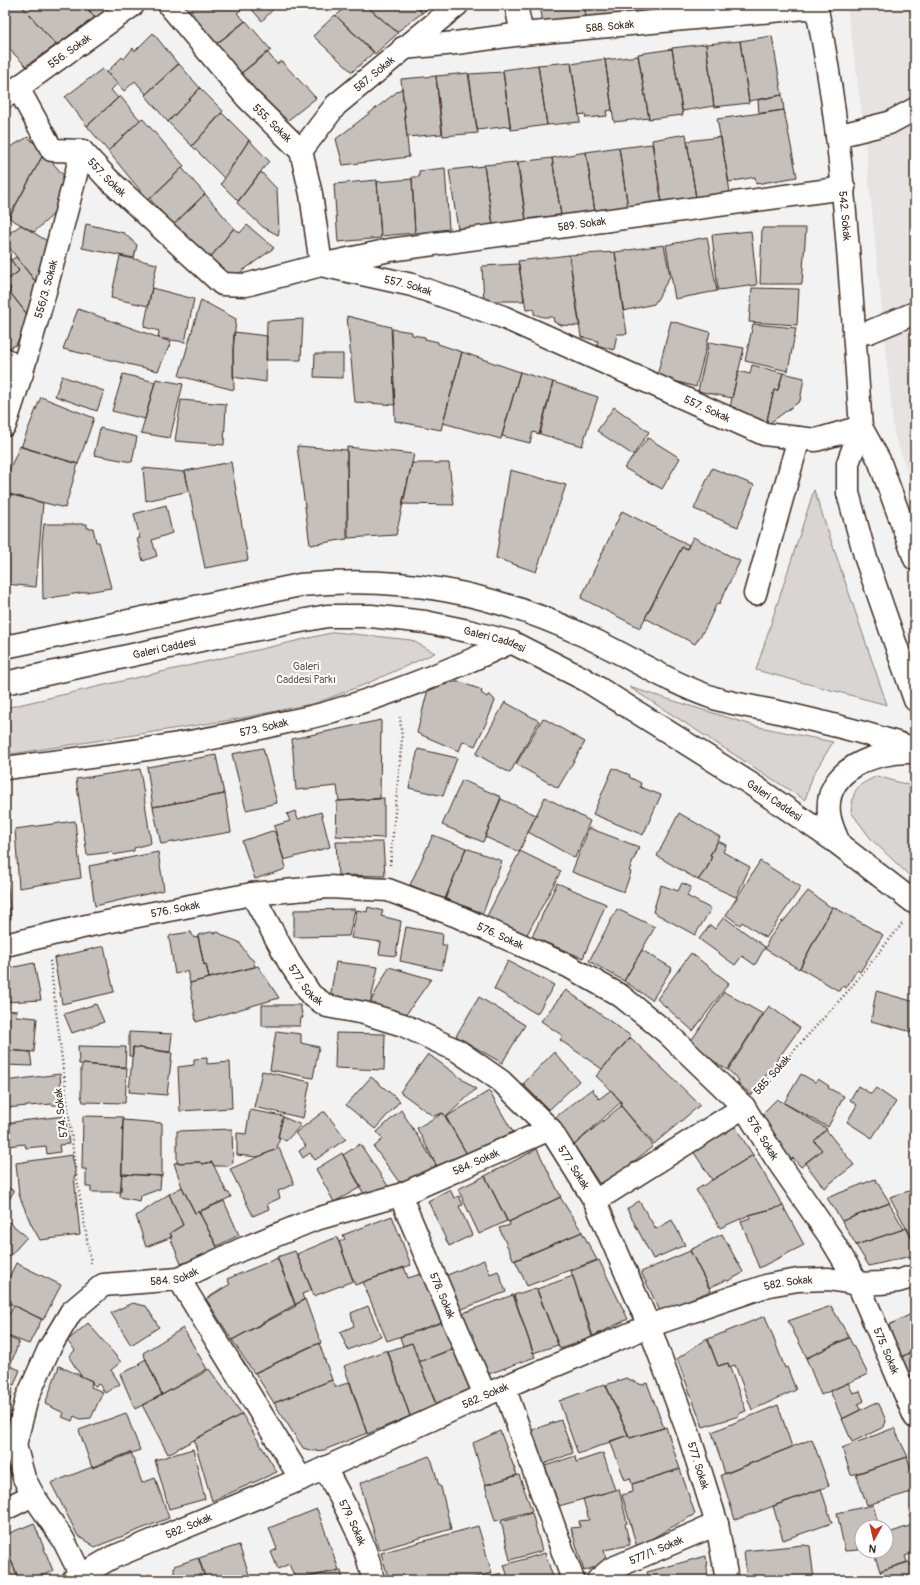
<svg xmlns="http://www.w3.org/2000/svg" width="920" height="1585" viewBox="0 0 920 1585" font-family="Pangolin,sans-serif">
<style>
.built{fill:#e6e3e2}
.green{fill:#d8d5d2;stroke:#8a8078}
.building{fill:#c6c0bd;stroke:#3b2a1e}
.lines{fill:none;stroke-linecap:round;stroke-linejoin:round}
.minor-casing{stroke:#3b2a1e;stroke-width:25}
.major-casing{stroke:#3b2a1e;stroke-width:25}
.path{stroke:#3b2a1e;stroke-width:2.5;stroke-dasharray:1 3;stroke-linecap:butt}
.minor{stroke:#fff;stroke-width:22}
.major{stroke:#fff;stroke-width:22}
.labels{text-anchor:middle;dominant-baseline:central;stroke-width:4;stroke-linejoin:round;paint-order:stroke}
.street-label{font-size:11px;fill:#3b2a1e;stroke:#fff}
.park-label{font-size:11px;fill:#62554b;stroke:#fff}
</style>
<rect width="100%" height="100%" fill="#f3f2f2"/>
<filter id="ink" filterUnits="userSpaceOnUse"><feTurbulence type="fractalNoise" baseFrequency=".025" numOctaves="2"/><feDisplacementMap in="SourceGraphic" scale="8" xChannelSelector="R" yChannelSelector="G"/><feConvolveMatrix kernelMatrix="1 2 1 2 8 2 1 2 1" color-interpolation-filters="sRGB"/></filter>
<g filter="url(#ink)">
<path class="built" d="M847,5H915V495L894,434L863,121Z"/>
<path class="green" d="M814,490L887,705L756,670Z
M335,632L411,640L435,653L366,684L316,703L237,719L5,755V708Z
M629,687L755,726L833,742L813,775L805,800Z
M877,776L915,787V881L871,839L851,812C854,787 855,787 877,776Z"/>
<path class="building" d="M5,5H21L56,45L26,66L5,45Z
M21,5H85L95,17L56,45Z
M84,5H112L95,18Z
M188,5H247L237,13L245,21L216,44L180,11Z
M248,5H277L262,21Z
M347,5H365L398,33L375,54L336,16Z
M365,5H416L422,13L397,32Z
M416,5H432L422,13Z
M540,5H584L586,19L543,23Z
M584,5H631L633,14L586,19Z
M631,5H667V10L633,14Z
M667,5H700L667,10Z
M335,15L374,52L352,72L313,36Z
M246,21L271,50L239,75L214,46Z
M153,33L178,64L146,94L135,81L124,91L107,72L122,57L124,59L133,48L135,51Z
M772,36L782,95L749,101L740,41Z
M740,41L749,103L714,107L706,44Z
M706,44L714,106L682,111L672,48Z
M672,49L683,115L649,119L638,54Z
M267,52L277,64L281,61L316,98L282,125L240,74Z
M638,56L649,118L614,122L605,60Z
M605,59L612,110L606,111L607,116L586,118L585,114L579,115L571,64Z
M571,62L580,122L547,125L538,65Z
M179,64L200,88L168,122L145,95Z
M538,65L547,125L511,130L503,70Z
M102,69L118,83L111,90L118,98L87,126L65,97Z
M503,72L510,126L477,130L469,74Z
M468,73L478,133L443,136L436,76Z
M436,76L442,134L407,137L401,79Z
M200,88L223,111L192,146L168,122Z
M402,88L409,157L343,165L336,139Z
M782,95L784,110L759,114L758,100Z
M120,96L140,120L108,151L87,126Z
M784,110L797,177L756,184L755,177L729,182L717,119Z
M222,113L249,140L224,178L192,146Z
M142,118L184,166L148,200L108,151Z
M686,134L696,198L662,203L652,140Z
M28,137L44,153L9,217L5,214V150Z
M721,137L730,192L696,198L687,141Z
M249,140L269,161L238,201L221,184Z
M652,144L662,203L628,208L619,148Z
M619,147L628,208L595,212L586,152Z
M586,152L595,212L561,215L552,158Z
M44,153L65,177L57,211L34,232L9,218Z
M552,158L561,215L526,219L518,162Z
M517,162L526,221L493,225L484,165Z
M484,166L493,225L458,229L449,170Z
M182,168L205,194L173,225L150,199Z
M445,168L449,229L415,233L412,177H419V171Z
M261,172L277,189L279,232L278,235L263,227L237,203Z
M412,179L415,233L381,236L377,182Z
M377,180L381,238L338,242L334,184Z
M205,194L234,228L210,258L173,225Z
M86,224L124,233L137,245L134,258L82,248Z
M21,225L52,244L42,281H35L5,242V236Z
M247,225L274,248L234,277L210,258L234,228L240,233Z
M762,228H806L802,284H760Z
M751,231L757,285L718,290L712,235Z
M707,237L717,291L675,299L666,245Z
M664,245L670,276L658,298L654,304L623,311L615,252Z
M5,252L19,271L5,282Z
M615,252L627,334H617L614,350L597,345L598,341L581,337L569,255Z
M569,255L571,267L580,326L561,325L554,322L553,317H543L534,314V309L526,310L525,303L518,261Z
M120,256L157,264L148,306L111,298Z
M16,257L35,281H40L29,317L9,291L11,289L5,282L19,271L11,260Z
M519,264L524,301H484L482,266Z
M5,282L11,289L9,291L29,317L16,345L9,348L5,342Z
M152,288L194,299L185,342L158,338L159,331L144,327Z
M752,288L799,289L797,325L749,322Z
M201,300L236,319L233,351L234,390L179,376Z
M78,309L171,342L158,371L63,349Z
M347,316L391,327L395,405L355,402Z
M303,319L301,360H266L267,321Z
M671,321L710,332L696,387L657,376Z
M753,324L796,328L788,371L745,361Z
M392,329L412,332V335L425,337V339L438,342V344L462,352L441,430L395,421Z
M234,332L267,336L266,382L233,377V351Z
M709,342L744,348L732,398L698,391Z
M462,352L520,372L501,439L443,423Z
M315,354H343V378L314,377Z
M752,365L783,373L778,390H774L767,420V425L729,412L738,371L750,374Z
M520,372L553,382L539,434L533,432L530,443L502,436Z
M783,373L804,378L800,401L767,425V420L774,390H778Z
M123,374L155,382L145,419L112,411Z
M62,376L104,391L97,411L55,396Z
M156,379L183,384L170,438L141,433Z
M553,382L598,397L582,446L540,434Z
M41,397L94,418L78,464L21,447Z
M181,400L226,404L224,445L175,441Z
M614,407L649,432L633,455L597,431Z
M100,428L137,437L132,462L94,455Z
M648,438L680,458L662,489L624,468Z
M20,446L78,464L65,508L5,493V479Z
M297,446L347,450V539L310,545Z
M347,447L414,454L396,535L348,538Z
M231,462L248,560L205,568L185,471Z
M412,463H449L454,505L402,504Z
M143,468L185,472L189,491L146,501Z
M712,468L754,485L738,527L694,509Z
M510,470L566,485L536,572L496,558Z
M5,493L43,503L36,587L5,584Z
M166,505L172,533L152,540L157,556L143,561L137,539L140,538L134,514Z
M622,511L689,545L687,549L682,547L640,628L581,598Z
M44,524H87V528H93L96,542H99L111,588L43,599L42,542Z
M693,537L740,561L719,604L717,603L706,627L695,644L645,618L682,547L687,549Z
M430,681L446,685L448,682H460L482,690L481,693L487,697L489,694L494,699L495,701L487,721L475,746L463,741L459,751L417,733Z
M505,702L539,721L510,773L476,754Z
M543,718L585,742L558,788L516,764Z
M381,720L380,799L339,801L337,786L296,790L292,739Z
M263,748L277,803L246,810L232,754Z
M418,749L457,758L443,796L409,788Z
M216,755L224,794L153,807L147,767Z
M613,768L630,775L629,777L641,783L640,787L661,795L643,835L593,814Z
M140,769L151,843L134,848V851L113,855L112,852L87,855L76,779Z
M462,780L501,797L483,842L442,825Z
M225,794L231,832L161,844L153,807Z
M545,797L590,821L575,858L528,832Z
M384,798V838L336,836L337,801Z
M501,799L536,815L519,852L485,837Z
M295,811L298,819L321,812L330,847L284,860L274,826L290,821L287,814Z
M679,813L720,837L710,855L712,856L707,868L698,880L657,856Z
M75,821L81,878L19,888L15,829Z
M589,828L639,847L629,871L631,872L624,892L572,872Z
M272,831L275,832L286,867L283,870L255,879L242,841Z
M433,835L466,848L445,899L410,885Z
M718,841L726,845L723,852L750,867L736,897L698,880L707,868L712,856L710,855Z
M336,842H383L385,876L338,875Z
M466,848L502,861L483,913L445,899Z
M520,851L561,871L524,940L486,918Z
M158,852L164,890L95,906L89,866Z
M760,861L801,887L766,938L742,922L740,925L726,915Z
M5,869H6L11,919H5Z
M557,883L606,904L583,958L532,937Z
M682,883L691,887L687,896L711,909L695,935L653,912L661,885L678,891Z
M808,891L832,908L799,969L765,949L769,939L782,921L783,922Z
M832,906L883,935L860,972L857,970L846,988L842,986L839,991L800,968L832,908Z
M368,907L383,911L381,916L401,921L396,956L379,954L381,942L351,938L357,910L367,912Z
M355,909L349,936L294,937V910Z
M617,909L655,927L624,981L589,961Z
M724,917L765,947L755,965L742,956L735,965L699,939L710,925L715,929Z
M406,927L443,934L442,945H447L442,970L400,961Z
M191,932L194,938L198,937L204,965L206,964L209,978L190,983L187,971L175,974L169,937L171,935Z
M211,932L215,933L218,932L226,937L239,942L249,957L253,960L255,967L209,978L206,964L204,965L198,935Z
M104,946L114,992L62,1004L54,958Z
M642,950L672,968L652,1000L624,981Z
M691,953L729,983L693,1031L657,999Z
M508,961L554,985L537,1014L494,989Z
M336,962L378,967L370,1004L330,998Z
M34,963L41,1000L5,1002V969Z
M258,966L279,998L196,1022L190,983Z
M389,967L431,979L405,1016L370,1003Z
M566,990L631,1036L602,1069L560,1040L563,1036L541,1021Z
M876,991L915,1002V1022L912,1032L871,1021Z
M724,992L763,1014L727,1070L689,1044Z
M479,997L525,1025L502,1063L456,1036Z
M96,1004L104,1022L72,1033L64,1014Z
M262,1005H300L303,1018H301L300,1026H262Z
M769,1006L800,1028L752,1095L737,1083L739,1080L728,1070Z
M5,1010L17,1011L16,1016L37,1018L34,1052L5,1050Z
M276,1031L301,1034V1043L319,1047L313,1078L270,1070Z
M129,1032L172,1034L170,1052L133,1047V1056H129Z
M336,1033L385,1034L384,1070L335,1068Z
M631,1038L700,1105L654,1144L621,1106V1102L611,1090L596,1076L629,1039Z
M78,1046L126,1047L125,1067L79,1064Z
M133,1047L172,1053L167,1095L129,1092Z
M5,1050L30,1052L32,1066L5,1065Z
M554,1052L579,1081L549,1110L523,1084Z
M428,1054L476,1089L446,1117L443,1113L433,1116L400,1092Z
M207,1058V1064L230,1062L232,1108L180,1111L178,1067L194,1065V1059Z
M83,1064L127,1068L125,1103L83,1102L81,1095V1068Z
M262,1071L310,1082L303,1118L254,1107Z
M60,1074L62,1102H59V1105H52V1104L5,1108V1081Z
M801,1074L815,1082L818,1079L829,1086L828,1088L844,1096L828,1127L784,1103Z
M371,1077L400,1101L375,1129L346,1105Z
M858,1086L871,1094L876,1088L896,1102L872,1138L847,1122L857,1105L850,1100Z
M592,1089L599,1099L611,1090L621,1102L572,1147L553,1119Z
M489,1091L514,1134L468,1156L446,1117Z
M777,1099L827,1129L814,1141L822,1150L801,1167L793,1158L791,1160L759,1121L763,1113Z
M621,1106L652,1144V1147L608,1182L599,1183L574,1145Z
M250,1110L283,1116L278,1137H280L277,1149L258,1157L237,1155V1133L246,1134Z
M401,1110L436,1165L404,1189L374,1147L383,1139L377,1132Z
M323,1112H325L346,1139L315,1160L310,1153L303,1158L299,1151L306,1146L295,1133Z
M443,1113L468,1156L440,1172L417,1128Z
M65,1116L69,1144L59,1145L60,1152L47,1154L46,1146L26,1148L25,1144L7,1146L5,1124L20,1121Z
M83,1116L123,1117L121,1192H91V1187H86V1169H82Z
M283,1117L301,1125L286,1141L278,1137Z
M123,1120L162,1123V1176L122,1174Z
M732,1122L753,1155L712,1180L691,1148Z
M232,1129L233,1163L228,1166H214L212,1162L202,1164L200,1162L177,1163V1131Z
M826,1130L854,1165L824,1188L805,1163L822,1150L814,1141Z
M360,1144L388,1186L366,1198L343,1155Z
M279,1148L294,1184L278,1191L280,1198L267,1204L269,1209L253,1216L230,1169Z
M537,1149L561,1197L508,1222L485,1176Z
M342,1153L361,1187L334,1202L316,1169Z
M72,1155L76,1175L74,1176L80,1235L40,1240L31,1224L19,1195L16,1163Z
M753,1155L783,1206L749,1215L720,1228L696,1190Z
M200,1162L202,1164L212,1162L227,1193H229L231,1197L195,1213L182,1187L174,1163Z
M122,1174L161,1176L160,1189L141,1196L140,1201L120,1197Z
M485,1176L507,1221L479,1234L458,1189Z
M875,1179L890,1203L842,1221L827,1198Z
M5,1186L14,1191L5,1207L8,1209L5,1215Z
M182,1187L195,1213L199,1212L218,1249L181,1264L170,1237H172L170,1233L183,1225L169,1194Z
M450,1189L454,1198L459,1196L463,1205L459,1206L472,1235L449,1246L428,1201Z
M915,1189V1245L890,1197Z
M169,1194L183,1225L170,1233L172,1237L146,1247L136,1216Z
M560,1197L582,1232L514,1261L499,1228L510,1225L509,1222Z
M224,1201L239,1235L217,1246L199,1212Z
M639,1201L656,1229L672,1220L685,1245L653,1259L627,1209Z
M889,1203L904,1229L856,1245L842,1221Z
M783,1206L804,1245L759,1268L741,1221L750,1218L749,1215Z
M392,1216L411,1265L355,1285L339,1242L345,1239L343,1235Z
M9,1222L27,1237L9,1257L5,1255V1228Z
M907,1228L915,1245V1255L869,1266L856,1245Z
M582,1232L597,1260L527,1286L515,1260Z
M722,1234L743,1272L741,1274L728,1281L726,1280L709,1288L690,1250Z
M337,1237L353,1281L314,1296L297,1254Z
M295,1251L312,1290L302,1294L304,1300L295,1305L277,1257Z
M690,1251L711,1291L660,1311L641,1272Z
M278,1258L296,1306L232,1340L206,1299L230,1284L227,1279Z
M484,1260L490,1274L498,1271L506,1292L457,1311L440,1278Z
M599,1260L628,1319L593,1336L571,1271Z
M16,1263L61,1285L43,1320L5,1301V1286Z
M404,1267L408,1278L421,1274L442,1322L387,1341L363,1282Z
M573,1276L592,1337L560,1349L537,1289Z
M536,1288L558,1345L533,1353L514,1295Z
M513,1295L535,1357L486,1375L460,1314Z
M305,1299L321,1343L309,1347L254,1373L232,1340Z
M132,1303L146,1306L159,1327L131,1345L111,1313Z
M14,1306L42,1319L29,1344L5,1335V1321Z
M368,1306L381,1336L348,1350L340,1332L354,1326L351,1313Z
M831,1306L849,1337L807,1358L788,1321Z
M915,1312V1350L901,1357L887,1326Z
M765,1316L785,1368L787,1367L796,1390L752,1410L735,1365L729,1367L728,1363L718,1366L708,1339Z
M443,1322L453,1349L419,1362L412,1343L403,1346L400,1337Z
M88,1323L121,1362L111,1370L120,1384L105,1393L99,1384L95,1386L92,1383V1381L81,1376L69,1357L75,1350L67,1341Z
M183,1328L207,1369L162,1395L143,1353Z
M5,1336L19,1342L10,1366L20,1370L14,1385L5,1382Z
M707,1338L718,1366L728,1363L746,1411L738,1414L739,1416L703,1427L677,1359Z
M849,1338L868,1374L821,1395L806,1358Z
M319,1343L332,1380L274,1403L255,1373Z
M412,1343L436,1405L410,1416L388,1351Z
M454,1348L470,1389L436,1403L419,1362Z
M387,1350L410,1416L367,1434L344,1366Z
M915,1350V1383L912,1384L900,1358Z
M146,1359L162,1395L135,1409L120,1374L140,1365L139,1363Z
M59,1366L92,1381L91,1387L103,1392L91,1418L80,1419L74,1416L72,1421L62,1417L64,1413L45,1404Z
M209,1369L242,1414L168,1454L142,1405L198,1376Z
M626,1378L642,1385L647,1383L664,1428L630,1438L606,1385Z
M332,1380L336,1387L350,1382L367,1433L324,1450L313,1451L303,1448L274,1403Z
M848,1383L853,1393L860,1391L864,1401L858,1404L860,1410L842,1419L830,1391Z
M605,1384L628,1435L578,1454L559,1401Z
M5,1387L13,1389L9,1404L5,1403Z
M875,1403L879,1404L886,1421L884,1427L852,1442L842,1419Z
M778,1405L792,1447L725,1474L712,1432Z
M126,1413L140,1450L92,1468L79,1430Z
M242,1414L277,1472L212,1501L194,1440Z
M561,1420L573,1453L539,1466L526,1432Z
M666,1427L680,1469L632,1484L630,1478L625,1480L610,1441L628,1435L630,1438Z
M894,1428L908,1457L851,1475L842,1448Z
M500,1431L517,1475L485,1485L473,1443Z
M812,1439L829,1486L735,1520L721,1475Z
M193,1449L205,1499L169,1509L155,1460Z
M131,1452L142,1483L155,1478L169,1518L95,1547L78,1536L51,1483Z
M603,1453L615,1490L559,1506L545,1466L575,1456L576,1462Z
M429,1456L432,1461L439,1486L441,1487L451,1529L379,1550L360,1483Z
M907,1457L915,1479V1491L867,1505L856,1474Z
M680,1469L695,1514L637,1547L622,1495L633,1492L632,1484Z
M519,1475L532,1511L495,1521L485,1485Z
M619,1489L627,1523L625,1524L630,1545L604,1550L607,1563L584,1571L571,1528L580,1527L579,1521L589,1520L583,1499Z
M821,1489L832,1523L783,1540L773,1506Z
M873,1505L879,1527H862V1538L857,1540L859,1550L845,1551L837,1513Z
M317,1509L339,1570L296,1580L289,1564L278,1569L271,1552L277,1549L269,1528Z
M532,1513L542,1551L510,1560L501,1521Z
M34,1523L53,1571L32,1580H19L5,1547V1535Z
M915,1524V1552L905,1556L907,1562L880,1571L873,1551H886V1534Z
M478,1526L492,1573L465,1580H389L381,1553Z
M239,1545L251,1580H206L199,1558Z
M803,1545L810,1546L814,1580H747L744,1551Z
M5,1547L15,1569L19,1580H5Z
M545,1553L554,1580H509L504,1565Z
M706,1556L708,1580H642L649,1578L647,1572Z
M198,1558L206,1580H174V1566Z
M909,1562L911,1566L915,1565V1580H883L880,1571Z
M341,1571L343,1580H294L330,1572Z
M501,1573L503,1580H477Z
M150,1574L151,1580H135Z"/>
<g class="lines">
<defs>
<g id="minor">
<path id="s1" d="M169,5L247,98L301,151L311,194L321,265L390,250L844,188"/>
<path d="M516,5L522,34"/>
<path id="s2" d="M403,48L456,43L522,34L816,7"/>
<path id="s3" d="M18,88L52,150L82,151L108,179L222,284L246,285L321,265L412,285L503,317L764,434L816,440L861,427"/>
<path id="s4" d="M5,97L133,5"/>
<path d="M837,136L889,123L915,109"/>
<path id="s5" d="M301,151L336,105L457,5"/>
<path d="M854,334L869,332L915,313"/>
<path d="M5,359L22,374"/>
<path id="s6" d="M5,425C35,335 58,243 82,151"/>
<path d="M755,594L799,438"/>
<path id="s7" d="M5,768C99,756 194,745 286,722C302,719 318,716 333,711C394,693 454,669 511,642"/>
<path id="s8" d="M252,894L289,962L311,995L327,1006L364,1013L403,1025L458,1051L501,1081L550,1129L595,1201L649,1326L689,1435L717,1524L727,1580"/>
<path id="s9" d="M5,945L91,925L252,894L328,887L388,890L457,916L568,966L621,996L667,1033L744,1107L775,1157L830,1237L858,1284L915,1417"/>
<path id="s10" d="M400,1195L485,1395"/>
<path d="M595,1201L744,1107"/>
<path d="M179,1279L301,1479"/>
<path d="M504,1387L573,1580"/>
<path id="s11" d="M325,1468C342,1501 367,1543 373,1580"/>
<path d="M5,1509L33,1495"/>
<path id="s12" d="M73,1580L111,1558L301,1479L485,1395L649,1326L769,1285L798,1280L829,1279L858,1284L880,1283L898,1281L915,1276"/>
<path id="s13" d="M81,1580V1575L63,1539L33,1495L24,1478L15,1445L27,1398L49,1349L71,1312L103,1285L179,1279L240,1250L313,1220L400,1195L550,1129"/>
<path id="s14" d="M598,1580L611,1569L717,1524"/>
</g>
<g id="major">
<path id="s15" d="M816,5C845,144 850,286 861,427L879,460L915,559"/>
<path d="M861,427L848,463V493L866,559L915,700"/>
<path d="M5,647L300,585C401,575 491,592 583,635C628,655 667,682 714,698C733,704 754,707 774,711C822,722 869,733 915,749"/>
<path id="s16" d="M5,683L201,640L327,616H371L425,622L468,631L511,642L584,679L751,784L840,845L915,903"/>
<path d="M840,845C835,834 830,824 829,813C824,769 876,751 912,752"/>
</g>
</defs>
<use href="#minor" class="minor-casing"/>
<use href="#major" class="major-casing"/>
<path class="path" d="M390,865L402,739L400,717
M50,961L76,1174L91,1263
M760,1088L848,991L902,924"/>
<use href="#minor" class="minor"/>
<use href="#major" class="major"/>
</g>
</g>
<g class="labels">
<g class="street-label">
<text stroke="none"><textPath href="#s2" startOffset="208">588. Sokak</textPath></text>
<text stroke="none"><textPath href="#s4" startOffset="79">556. Sokak</textPath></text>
<text stroke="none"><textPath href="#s5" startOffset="107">587. Sokak</textPath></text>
<text stroke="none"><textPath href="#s1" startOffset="157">555. Sokak</textPath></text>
<text stroke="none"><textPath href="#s3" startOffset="137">557. Sokak</textPath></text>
<text stroke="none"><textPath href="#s15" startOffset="213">542. Sokak</textPath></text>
<text stroke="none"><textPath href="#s1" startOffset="577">589. Sokak</textPath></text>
<text stroke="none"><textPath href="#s3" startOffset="485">557. Sokak</textPath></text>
<text stroke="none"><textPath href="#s6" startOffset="142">556/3. Sokak</textPath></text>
<text stroke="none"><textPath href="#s3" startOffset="809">557. Sokak</textPath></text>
<text stroke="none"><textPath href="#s16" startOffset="499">Galeri Caddesi</textPath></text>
<text stroke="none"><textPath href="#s16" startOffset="163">Galeri Caddesi</textPath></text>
<text stroke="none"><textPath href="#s7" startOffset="262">573. Sokak</textPath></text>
<text stroke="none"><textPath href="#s16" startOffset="823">Galeri Caddesi</textPath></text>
<text stroke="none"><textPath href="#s9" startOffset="174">576. Sokak</textPath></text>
<text stroke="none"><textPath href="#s9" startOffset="510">576. Sokak</textPath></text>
<text stroke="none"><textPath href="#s8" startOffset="106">577. Sokak</textPath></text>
<text transform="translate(772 1075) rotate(-48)">585. Sokak</text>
<text transform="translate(61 1113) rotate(-97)">574. Sokak</text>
<text stroke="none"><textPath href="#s9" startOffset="847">576. Sokak</textPath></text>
<text stroke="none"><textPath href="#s13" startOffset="735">584. Sokak</textPath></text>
<text stroke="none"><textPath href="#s8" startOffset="442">577. Sokak</textPath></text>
<text stroke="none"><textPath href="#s13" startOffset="411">584. Sokak</textPath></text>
<text stroke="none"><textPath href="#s12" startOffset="776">582. Sokak</textPath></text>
<text stroke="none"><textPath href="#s10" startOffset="109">578. Sokak</textPath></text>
<text stroke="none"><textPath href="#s9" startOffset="1094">575. Sokak</textPath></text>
<text stroke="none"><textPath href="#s12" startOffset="452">582. Sokak</textPath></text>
<text stroke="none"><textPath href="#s8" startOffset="766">577. Sokak</textPath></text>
<text stroke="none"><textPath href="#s11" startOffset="61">579. Sokak</textPath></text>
<text stroke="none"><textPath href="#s12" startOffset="128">582. Sokak</textPath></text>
<text stroke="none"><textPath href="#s14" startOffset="66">577/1. Sokak</textPath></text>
</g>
<g class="park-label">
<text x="306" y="666">Galeri<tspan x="306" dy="13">Caddesi Parkı</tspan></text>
</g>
</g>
<rect width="920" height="1585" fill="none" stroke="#fff" stroke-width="20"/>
<rect x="10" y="10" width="900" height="1565" fill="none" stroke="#3b2a1e" stroke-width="1.5" filter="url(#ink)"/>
<g transform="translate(874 1539) rotate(188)"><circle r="19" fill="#ffffff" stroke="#b1aaa5"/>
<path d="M0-3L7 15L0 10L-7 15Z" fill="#c8321e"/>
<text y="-6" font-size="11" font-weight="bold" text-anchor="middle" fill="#3b2a1e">N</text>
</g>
</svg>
